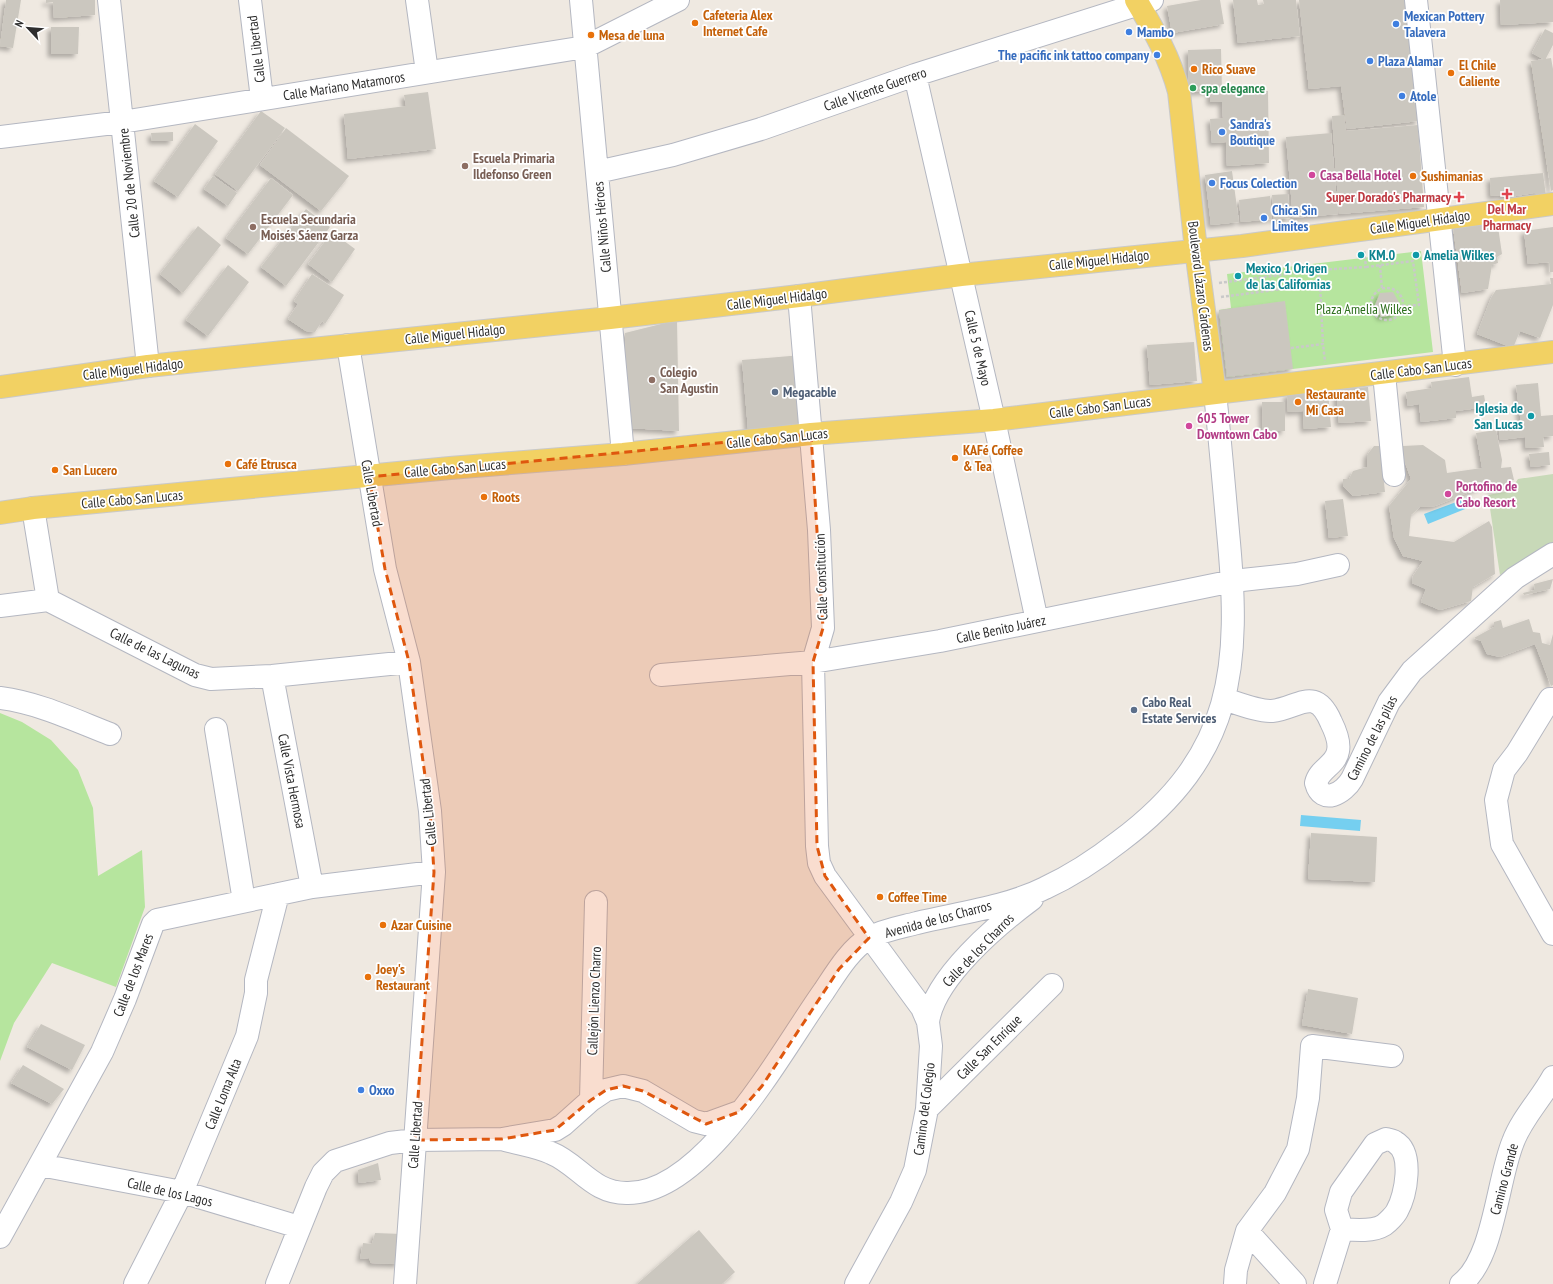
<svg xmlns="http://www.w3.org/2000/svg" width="1553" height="1284" viewBox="0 0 1553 1284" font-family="'PT Sans Narrow',sans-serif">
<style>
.green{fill:#b6e59e}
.cemetery{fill:#c8d9b8}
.water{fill:#75cff0}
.building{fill:#cbc7bf;filter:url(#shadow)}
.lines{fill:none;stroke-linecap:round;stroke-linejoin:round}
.minor-casing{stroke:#b4b7c1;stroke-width:24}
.major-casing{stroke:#c9c9c9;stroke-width:24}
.path{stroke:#c9c9c9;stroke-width:2.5;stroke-dasharray:3 2;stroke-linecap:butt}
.minor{stroke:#fff;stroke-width:22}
.major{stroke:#f2d163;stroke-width:22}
.marked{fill:#df570e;fill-opacity:0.2;stroke:#df570e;stroke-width:3;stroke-dasharray:8 5;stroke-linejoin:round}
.food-dot{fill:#e8710a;stroke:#fff;stroke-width:1.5}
.shop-dot{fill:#3f7fe0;stroke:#fff;stroke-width:1.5}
.leisure-dot{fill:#2e9e5b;stroke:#fff;stroke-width:1.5}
.education-dot{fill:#8d6e63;stroke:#fff;stroke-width:1.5}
.hotel-dot{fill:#d1479c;stroke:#fff;stroke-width:1.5}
.health-dot{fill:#e0444e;stroke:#fff;stroke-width:1.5}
.culture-dot{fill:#0f9aa8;stroke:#fff;stroke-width:1.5}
.service-dot{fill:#5c6f8a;stroke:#fff;stroke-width:1.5}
.labels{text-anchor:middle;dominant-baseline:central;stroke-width:3.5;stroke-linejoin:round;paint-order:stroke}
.food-label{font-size:14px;font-weight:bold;fill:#c56008;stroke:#fff;text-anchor:start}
.shop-label{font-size:14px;font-weight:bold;fill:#366cbe;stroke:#fff;text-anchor:start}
.street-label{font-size:14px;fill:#2e2e2e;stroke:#fff}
.leisure-label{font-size:14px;font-weight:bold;fill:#27864d;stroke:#fff;text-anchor:start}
.education-label{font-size:14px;font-weight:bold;fill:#785e54;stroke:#fff;text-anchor:start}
.hotel-label{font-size:14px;font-weight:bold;fill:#b23c85;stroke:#fff;text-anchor:start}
.health-label{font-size:14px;font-weight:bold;fill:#be3a42;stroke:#fff;text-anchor:end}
.culture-label{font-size:14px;font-weight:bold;fill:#0d838f;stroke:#fff;text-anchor:start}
.park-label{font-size:14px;fill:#2c6e1b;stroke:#fff}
.service-label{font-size:14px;font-weight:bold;fill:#4e5e75;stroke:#fff;text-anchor:start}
</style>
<defs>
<filter id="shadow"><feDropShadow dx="-3.5" dy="3.5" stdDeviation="2" flood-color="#0004"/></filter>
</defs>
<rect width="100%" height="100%" fill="#efe9e1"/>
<path class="green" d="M1421,251L1433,352L1227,377L1219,310L1231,308L1227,274Z
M0,713L22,722L51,740L78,770L93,808L98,876L142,850L145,907L116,987L52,963L14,1023L0,1061Z"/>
<path class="cemetery" d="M1553,474V542L1500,575L1488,495L1510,491L1518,479Z"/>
<path class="water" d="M1467,498L1470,507L1428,524L1424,514Z
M1301,815L1361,820L1360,831L1300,826Z"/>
<path class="building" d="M6,0H21L13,48L0,46Z
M46,0H95V15L54,18L53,2L46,3Z
M1201,0H1220L1224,24L1172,33L1167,6Z
M1233,0H1257L1258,5L1264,4L1263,0H1296L1300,36L1238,43Z
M1299,0H1407L1419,121L1347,129L1341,86L1309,89Z
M1500,0H1553V22L1501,25Z
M51,27H79L78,54H51Z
M1545,29L1553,33V45L1545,60L1532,53Z
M1221,49L1222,92L1268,91L1269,163L1227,166L1226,142L1212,143L1210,119L1223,118L1222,102H1210V91L1189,92L1188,50Z
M1551,58L1553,69V190L1551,191L1531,61Z
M428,92L436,149L348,159L344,114L406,106L404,95Z
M261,111L285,128L238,191L215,174Z
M1344,115L1346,131L1418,125L1424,207L1339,214L1332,116Z
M195,124L218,141L178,197L154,181Z
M286,128L349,176L321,211L260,165Z
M173,132V141H152L151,133Z
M1331,133L1338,214L1293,218L1286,137Z
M1232,171L1239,222L1211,225L1205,175Z
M1543,173L1546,196L1534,193L1505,198L1503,196L1504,195L1491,196L1490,178Z
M213,176L237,193L228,206L204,189Z
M271,178L293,195L248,254L226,238Z
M1288,194L1290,218L1274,220L1272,195Z
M1270,196L1272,219L1241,222L1239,200Z
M306,209L330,227L286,286L261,267Z
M1497,220L1502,254L1497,257L1498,263L1492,265L1488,289L1462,293L1453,227Z
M198,226L221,245L183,293L160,274Z
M1553,227V272H1550L1549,262L1528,264L1524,231Z
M332,232L355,249L332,282L308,264Z
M228,265L249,282L208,336L186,320Z
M312,274L344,295L325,324L322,321L315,332L306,331L288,319L298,304L294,301Z
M1550,278H1553V305L1540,338L1520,331L1513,348L1477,334L1491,298L1496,290L1551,284Z
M1393,292L1400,304L1394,315L1381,317L1375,305L1380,293Z
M1285,301L1293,369L1227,377L1219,310Z
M677,320L679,431L628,428L625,333Z
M1194,342L1197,381L1150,385L1147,345Z
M802,355L808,423L748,429L742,360Z
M1469,377L1472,397L1484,395L1486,407L1456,411V418L1421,422L1419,404L1408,406L1406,392L1432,388L1431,382Z
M1538,383L1541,416L1553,415V436L1543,437L1544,447L1526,448L1525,437L1500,440L1499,426L1521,424L1516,385Z
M1368,387L1371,421L1339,423L1336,389Z
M1328,390L1331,427L1304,429L1303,411L1288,412L1287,394Z
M1262,402H1285V431H1263Z
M1496,430L1502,460L1501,468L1511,467L1514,480L1507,481L1508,487L1491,490L1490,484L1485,485L1476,433Z
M1423,445L1445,460L1447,473L1482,468L1484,486L1435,506L1420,507L1411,515L1409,536L1454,542L1489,521L1492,527L1495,574L1473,587L1471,601L1440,610L1421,602L1426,589L1412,583L1413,576L1423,561L1403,556L1394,538L1389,506L1411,479L1400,449L1403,446Z
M1374,446H1380L1385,492L1353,496L1343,486V479H1349L1353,471L1367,467V455Z
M1549,452L1550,465L1531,467L1529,454Z
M1343,499L1348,536L1329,538L1325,501Z
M1553,579L1550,589L1524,595L1523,593L1535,590L1534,584Z
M1529,619L1533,632L1540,633L1542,643L1550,645L1553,634V685L1551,686L1535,644L1500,657L1487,654L1481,641L1474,638L1494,627V622L1501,620L1503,628Z
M1311,833L1377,837L1375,882L1308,879Z
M1308,989L1358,998L1352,1034L1302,1025Z
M41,1024L85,1045L72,1070L27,1047Z
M23,1065L64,1089L52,1104L11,1083Z
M378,1163L381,1180L359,1183L358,1170Z
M699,1230L735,1272L722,1284H637Z
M375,1233L402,1234L399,1264L371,1263L369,1258L360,1259L363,1243L372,1244Z"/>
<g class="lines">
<defs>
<path id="minor" d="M109,0L148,366
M250,0L262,99
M417,0L427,72
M581,0L623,454
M1416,0L1455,365
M915,75L994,420L1037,621
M0,137L122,122L585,47L678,0
M597,172L673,155L761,129L915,75L1152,0
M799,296L819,530L823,628L813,662L817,846L819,863L825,876L922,1008L928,1022L931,1046L927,1109L915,1170L901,1202L856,1284
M348,345L385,569L409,662L430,811L434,872L405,1284
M1384,374L1394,475
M33,508L48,600L195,675L211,679L272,676L409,662
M0,606L48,600
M661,675L813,662L940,641L1233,581L1297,574L1338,565
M272,676L312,887
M0,698C39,703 74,720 110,734
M1224,699C1237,703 1260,712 1272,711C1299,708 1315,685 1331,722C1335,730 1340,742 1338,751C1336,765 1319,769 1316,783C1322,806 1344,793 1352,779L1389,702L1412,671L1515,578L1553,554
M1553,699H1550L1517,753L1504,770L1496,800L1502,844L1553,934
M216,729L244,901
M928,1022C934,978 997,925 1032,899
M591,1100L596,902
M927,1109L1052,985
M502,1139C518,1144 536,1146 551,1153C579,1164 592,1194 628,1193C706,1193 783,1048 824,991C836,973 850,949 869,938C883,930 902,927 917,923C959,913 1007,907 1045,888C1071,876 1097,859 1120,841C1235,755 1241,666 1228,532C1224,486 1220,440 1215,393
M1386,1139C1389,1140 1393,1140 1395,1142C1414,1153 1406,1195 1397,1211C1395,1215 1388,1222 1384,1225C1373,1232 1354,1230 1342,1229L1336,1210L1341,1192L1375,1144Z
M40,1165L182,1192L299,1227
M0,1237L102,1052L125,999L153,924L157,920L312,887L434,872
M135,1284L182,1192L247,1036L256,993V980L278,894
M277,1284L316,1187L323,1173L335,1161L390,1143L415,1140L502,1139L555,1130L563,1125L591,1100L606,1090L623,1086L643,1091L694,1121L706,1124L739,1112
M1235,1284L1236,1270L1247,1231
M1295,1284L1247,1231L1275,1193L1298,1149L1308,1098L1312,1046L1392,1056
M1325,1284L1342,1229
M1461,1284C1494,1259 1497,1181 1513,1142C1522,1118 1541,1099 1553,1077"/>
<path id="major" d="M1136,0C1154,30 1170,58 1179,92L1196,250L1215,393
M0,387L148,366L610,318L799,296L961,275L1242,246L1553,204
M0,513L33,508L450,468L623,454L811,434L994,420L1553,352"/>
</defs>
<use href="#minor" class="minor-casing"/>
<use href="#major" class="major-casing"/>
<path class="path" d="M1380,265L1382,289
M1366,267L1413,261L1419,305L1402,306
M1219,283L1318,270
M1320,284L1323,344
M1371 304a16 16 0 1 1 32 0a16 16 0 1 1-32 0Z
M1221,297L1320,284L1318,270L1366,267L1364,250
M1321,311L1372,308
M1291,348L1323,344L1325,362"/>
<use href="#minor" class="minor"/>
<use href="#major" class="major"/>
</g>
<path class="marked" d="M811,434L823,628L813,662L817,846L825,876L869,938L839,969L762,1086L739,1112L706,1124L643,1091L623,1086L606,1090L591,1100L555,1130L502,1139L415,1140L434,872L430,811L409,662L385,569L369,477Z"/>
<g class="food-dot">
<circle cx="695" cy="23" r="4"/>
<circle cx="591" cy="35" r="4"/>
<circle cx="1194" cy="69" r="4"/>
<circle cx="1451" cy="73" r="4"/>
<circle cx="1413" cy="176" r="4"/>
<circle cx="1298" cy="402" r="4"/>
<circle cx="955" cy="458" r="4"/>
<circle cx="228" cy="464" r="4"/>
<circle cx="55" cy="470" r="4"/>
<circle cx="484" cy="497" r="4"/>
<circle cx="880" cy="897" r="4"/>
<circle cx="383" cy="925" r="4"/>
<circle cx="368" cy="977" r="4"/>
</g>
<g class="shop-dot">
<circle cx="1396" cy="24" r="4"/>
<circle cx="1129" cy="32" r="4"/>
<circle cx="1157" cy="55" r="4"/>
<circle cx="1370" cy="61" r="4"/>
<circle cx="1402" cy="96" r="4"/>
<circle cx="1222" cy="132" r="4"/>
<circle cx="1212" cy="183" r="4"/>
<circle cx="1264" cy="218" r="4"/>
<circle cx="361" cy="1090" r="4"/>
</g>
<circle class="leisure-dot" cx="1193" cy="88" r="4"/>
<g class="education-dot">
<circle cx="465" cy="166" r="4"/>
<circle cx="253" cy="227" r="4"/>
<circle cx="652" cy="380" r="4"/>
</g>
<g class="hotel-dot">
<circle cx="1312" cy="175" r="4"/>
<circle cx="1189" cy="426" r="4"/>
<circle cx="1448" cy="494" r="4"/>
</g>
<g class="health-dot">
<path d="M1505 188h4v4h4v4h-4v4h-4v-4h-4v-4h4z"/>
<path d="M1457 191h4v4h4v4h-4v4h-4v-4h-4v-4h4z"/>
</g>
<g class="culture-dot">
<circle cx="1361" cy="255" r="4"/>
<circle cx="1416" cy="255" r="4"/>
<circle cx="1238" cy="276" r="4"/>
<circle cx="1531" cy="416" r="4"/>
</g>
<g class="service-dot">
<circle cx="775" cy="392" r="4"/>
<circle cx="1134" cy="710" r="4"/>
</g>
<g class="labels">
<g class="food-label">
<text x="703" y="15">Cafeteria Alex<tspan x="703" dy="16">Internet Cafe</tspan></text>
<text x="599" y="35">Mesa de luna</text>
<text x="1459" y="65">El Chile<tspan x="1459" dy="16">Caliente</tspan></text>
<text x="1202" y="69">Rico Suave</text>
<text x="1421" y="176">Sushimanias</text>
<text x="1306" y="394">Restaurante<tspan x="1306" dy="16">Mi Casa</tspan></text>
<text x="963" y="450">KAFé Coffee<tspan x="963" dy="16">&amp; Tea</tspan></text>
<text x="236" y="464">Café Etrusca</text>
<text x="63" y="470">San Lucero</text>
<text x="492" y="497">Roots</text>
<text x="888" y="897">Coffee Time</text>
<text x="391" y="925">Azar Cuisine</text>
<text x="376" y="969">Joey's<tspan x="376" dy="16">Restaurant</tspan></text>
</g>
<g class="shop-label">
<text x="1404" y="16">Mexican Pottery<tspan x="1404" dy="16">Talavera</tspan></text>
<text x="1137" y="32">Mambo</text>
<text x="1149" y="55" text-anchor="end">The pacific ink tattoo company</text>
<text x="1378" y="61">Plaza Alamar</text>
<text x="1410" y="96">Atole</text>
<text x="1230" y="124">Sandra's<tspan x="1230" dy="16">Boutique</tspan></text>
<text x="1220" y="183">Focus Colection</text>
<text x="1272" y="210">Chica Sin<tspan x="1272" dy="16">Limites</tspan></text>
<text x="369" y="1090">Oxxo</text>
</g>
<g class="street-label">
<text transform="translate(256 49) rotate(-97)">Calle Libertad</text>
<text transform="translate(344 86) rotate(-9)">Calle Mariano Matamoros</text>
<text transform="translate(875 89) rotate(-19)">Calle Vicente Guerrero</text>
<text transform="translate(129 183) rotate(-96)">Calle 20 de Noviembre</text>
<text transform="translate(1420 222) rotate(-8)">Calle Miguel Hidalgo</text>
<text transform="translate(602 227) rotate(-95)">Calle Niños Héroes</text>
<text transform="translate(1099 260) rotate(-6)">Calle Miguel Hidalgo</text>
<text transform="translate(1201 286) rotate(83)">Boulevard Lázaro Cárdenas</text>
<text transform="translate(777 299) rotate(-7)">Calle Miguel Hidalgo</text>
<text transform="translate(455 334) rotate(-6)">Calle Miguel Hidalgo</text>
<text transform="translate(978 348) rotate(77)">Calle 5 de Mayo</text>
<text transform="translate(133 369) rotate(-7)">Calle Miguel Hidalgo</text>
<text transform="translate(1421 369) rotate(-7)">Calle Cabo San Lucas</text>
<text transform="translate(1100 407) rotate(-7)">Calle Cabo San Lucas</text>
<text transform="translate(777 438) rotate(-6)">Calle Cabo San Lucas</text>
<text transform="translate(455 468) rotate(-5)">Calle Cabo San Lucas</text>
<text transform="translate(372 493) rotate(80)">Calle Libertad</text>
<text transform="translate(132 499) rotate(-5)">Calle Cabo San Lucas</text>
<text transform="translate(821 577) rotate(-92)">Calle Constitución</text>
<text transform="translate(1001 629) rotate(-12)">Calle Benito Juárez</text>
<text transform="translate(155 653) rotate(26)">Calle de las Lagunas</text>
<text transform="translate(1372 738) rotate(-63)">Camino de las pilas</text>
<text transform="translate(292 781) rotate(79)">Calle Vista Hermosa</text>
<text transform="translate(428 812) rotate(-96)">Calle Libertad</text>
<text transform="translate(938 919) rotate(-15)">Avenida de los Charros</text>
<text transform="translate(978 950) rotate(-46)">Calle de los Charros</text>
<text transform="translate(133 975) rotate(-69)">Calle de los Mares</text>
<text transform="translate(594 1001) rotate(-88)">Callejón Lienzo Charro</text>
<text transform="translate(989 1047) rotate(-45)">Calle San Enrique</text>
<text transform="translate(223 1094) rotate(-68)">Calle Loma Alta</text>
<text transform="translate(924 1109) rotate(-83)">Camino del Colegio</text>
<text transform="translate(415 1135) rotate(-86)">Calle Libertad</text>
<text transform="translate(1504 1179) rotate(-75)">Camino Grande</text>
<text transform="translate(170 1192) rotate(13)">Calle de los Lagos</text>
</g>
<g class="leisure-label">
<text x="1201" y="88">spa elegance</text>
</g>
<g class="education-label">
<text x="473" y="158">Escuela Primaria<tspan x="473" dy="16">Ildefonso Green</tspan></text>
<text x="261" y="219">Escuela Secundaria<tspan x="261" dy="16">Moisés Sáenz Garza</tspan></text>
<text x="660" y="372">Colegio<tspan x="660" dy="16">San Agustin</tspan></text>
</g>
<g class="hotel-label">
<text x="1320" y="175">Casa Bella Hotel</text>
<text x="1197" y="418">605 Tower<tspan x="1197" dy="16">Downtown Cabo</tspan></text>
<text x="1456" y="486">Portofino de<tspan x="1456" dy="16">Cabo Resort</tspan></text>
</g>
<g class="health-label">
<text x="1451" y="197">Super Dorado's Pharmacy</text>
<text x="1507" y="209" text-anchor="middle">Del Mar<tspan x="1507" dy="16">Pharmacy</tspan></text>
</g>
<g class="culture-label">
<text x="1369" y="255">KM.0</text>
<text x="1424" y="255">Amelia Wilkes</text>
<text x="1246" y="268">Mexico 1 Origen<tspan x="1246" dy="16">de las Californias</tspan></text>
<text x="1523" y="408" text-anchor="end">Iglesia de<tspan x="1523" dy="16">San Lucas</tspan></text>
</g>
<g class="park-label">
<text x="1364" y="309">Plaza Amelia Wilkes</text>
</g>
<g class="service-label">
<text x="783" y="392">Megacable</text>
<text x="1142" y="702">Cabo Real<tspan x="1142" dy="16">Estate Services</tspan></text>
</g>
</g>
<g transform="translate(28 28) rotate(296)" stroke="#ffffff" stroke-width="3" paint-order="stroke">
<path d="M0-3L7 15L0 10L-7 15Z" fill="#2e2e2e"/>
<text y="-6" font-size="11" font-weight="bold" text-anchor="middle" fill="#2e2e2e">N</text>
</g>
</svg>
